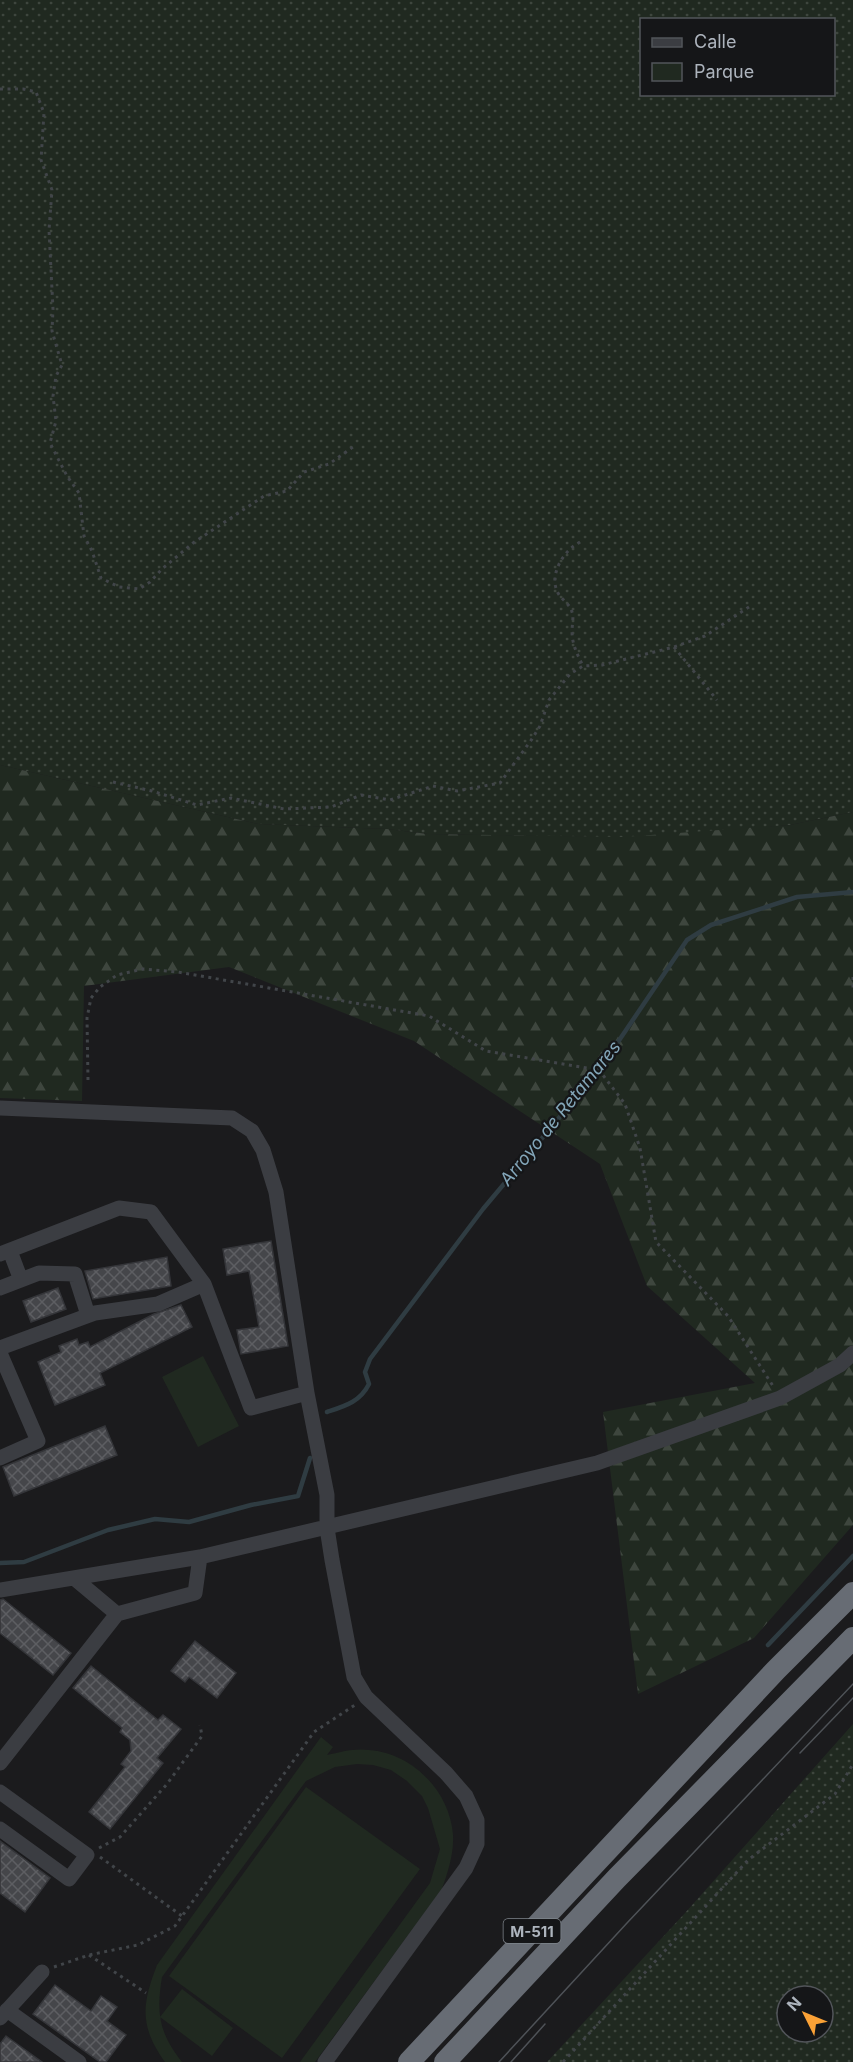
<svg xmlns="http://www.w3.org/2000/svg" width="853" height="2062" viewBox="0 0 853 2062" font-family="Inter,sans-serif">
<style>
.grass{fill:url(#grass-dots);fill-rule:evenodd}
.forest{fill:url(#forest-firs)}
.park{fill:#202920}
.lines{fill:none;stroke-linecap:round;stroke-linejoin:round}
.stream{stroke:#2f3c42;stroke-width:4.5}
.building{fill:url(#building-cross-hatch);stroke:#343539;stroke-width:1.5}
.path{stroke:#414549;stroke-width:3;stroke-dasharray:3 4.5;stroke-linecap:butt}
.minor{stroke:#3b3d42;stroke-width:15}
.highway{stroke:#676c74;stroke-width:22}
.tram{stroke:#4e5257;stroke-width:1.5}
.labels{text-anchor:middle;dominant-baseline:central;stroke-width:4.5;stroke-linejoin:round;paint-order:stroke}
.shield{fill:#151618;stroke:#7f858c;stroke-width:1.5}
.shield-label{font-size:15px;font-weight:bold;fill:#adb4bd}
.water-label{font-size:18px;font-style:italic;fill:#83a6b9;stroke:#151618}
</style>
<defs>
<pattern id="grass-dots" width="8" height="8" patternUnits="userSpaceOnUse" patternTransform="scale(1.5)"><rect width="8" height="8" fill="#202920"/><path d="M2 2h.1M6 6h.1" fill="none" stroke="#3e463e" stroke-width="1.8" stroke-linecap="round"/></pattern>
<pattern id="forest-firs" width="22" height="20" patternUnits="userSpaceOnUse" patternTransform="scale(1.5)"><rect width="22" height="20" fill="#202920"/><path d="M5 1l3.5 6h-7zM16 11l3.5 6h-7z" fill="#3e463e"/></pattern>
<pattern id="building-cross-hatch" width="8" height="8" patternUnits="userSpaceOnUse" patternTransform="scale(1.5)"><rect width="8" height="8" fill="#45464a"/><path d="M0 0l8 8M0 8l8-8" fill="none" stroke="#5d5e62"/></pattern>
</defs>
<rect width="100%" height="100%" fill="#1b1b1d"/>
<path class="grass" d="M0,0H853V812L790,825L651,838L428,834L387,829L258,824L0,765ZM642,20H834V94H642Z
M853,1724V2062H547L685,1913ZM787,1996H823V2032H787Z"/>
<path class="forest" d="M0,765L258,824L387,829L428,834L623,837L790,825L853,812V1525L754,1638L638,1694L603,1412L755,1383L647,1286L600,1164L414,1041L229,967L84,986L82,1101L0,1098Z"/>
<path class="park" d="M203,1356L239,1426L198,1447L162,1377Z
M321,1737L333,1747L327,1755C341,1752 354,1748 369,1750C412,1753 450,1791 453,1835C454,1854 448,1871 442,1889L315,2062H300L430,1883L440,1849L428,1808L422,1796L407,1781L391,1770L373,1765L357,1764L335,1767L306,1781L162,1977C156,2013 159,2033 182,2062H165C139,2026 142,2004 157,1965Z
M306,1787L420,1869L282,2058L169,1976Z
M182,1989L233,2028L212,2056L160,2017Z"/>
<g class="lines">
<path class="stream" d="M327,1412C345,1406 360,1402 369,1384L365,1372L370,1359L483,1209L599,1070L687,940L711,925L797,897L853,892
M0,1563L24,1562L108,1530L155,1519L189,1522L251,1505L298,1496L310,1458
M768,1645L853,1556"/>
</g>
<path class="building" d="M271,1241L288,1346L241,1354L237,1330L259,1327L249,1271L227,1275L223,1249Z
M167,1257L171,1286L93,1299L85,1271Z
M58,1288L66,1309L31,1322L23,1301Z
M181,1305L192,1327L100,1373L105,1385L55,1405L38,1362L61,1352L59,1346L77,1339L79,1345L88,1342L90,1347L154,1314Z
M105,1426L117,1455L14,1496L3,1467Z
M3,1599L71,1653L53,1675L0,1633V1600Z
M195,1641L236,1673L217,1698L189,1677L185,1682L171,1671Z
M91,1666L158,1720L163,1715L181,1729L157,1758L163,1763L110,1829L89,1812L125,1767L121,1764L131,1751L130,1740L120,1732L122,1728L73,1688Z
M0,1841L50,1878L25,1912L0,1893Z
M55,1985L91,2011L101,1996L117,2007L107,2021L126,2035L106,2062H100L33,2014Z
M6,2036L42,2062H0V2044Z"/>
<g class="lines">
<path class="path" d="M0,89H23L36,92L44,113L41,160L52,190L49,230L53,309L52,331L62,365L56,376L53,396L56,421L50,443L67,476L79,493L84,536L92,551L101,578L119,587L139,589L150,582L162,569L193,543L264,496L287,491L304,472L329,464L353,447
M580,542C564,550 548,575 558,593C562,600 570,604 572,612C574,618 572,625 572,631C572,644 577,654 583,666
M674,647L717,700
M113,782L152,791L197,805L231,798L284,809L331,807L361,795L390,800L433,786L457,791L500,783L532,739L540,726L549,700L570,674L583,666L602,665L674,647L705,636L752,605
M853,977V990
M88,1080L87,1018L91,998L100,987L117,975L143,969L178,972L429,1016L486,1051L599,1070L625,1104L640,1148L656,1242L728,1316L773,1386
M99,1848L120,1837L167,1784L202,1736L200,1725
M100,1857L182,1916
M89,1955L146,1993
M54,1967L89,1955L138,1945L175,1926L314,1732L355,1705
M563,2062L748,1860L835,1794L853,1764"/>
<path class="minor" d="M0,1108L232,1118L252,1131L263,1150L276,1192L307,1393L327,1495V1528L332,1560L354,1677L366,1697L446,1773L466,1796L477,1820V1844L466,1868L325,2062
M10,1251L21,1280
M0,1254L119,1208L151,1212L204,1284L158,1304L95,1313L0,1348
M204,1284L251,1408L307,1393
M0,1288L39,1273L75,1274L88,1315
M0,1353L38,1441L0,1458
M74,1578L117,1614
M0,1590L200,1557L597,1463L780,1398L840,1365L853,1353
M0,1763L117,1614L195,1593L200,1557
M0,1792L87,1855L69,1879L0,1829
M7,2010L79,2062
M0,2018L42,1972"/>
<path class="highway" d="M409,2062L776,1670L853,1593
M445,2062L617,1878L853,1638"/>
<path class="tram" d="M800,1753L853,1698
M499,2062L627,1923L853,1684
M511,2062L545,2024"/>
</g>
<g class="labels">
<rect class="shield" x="503.5" y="1919" width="57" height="24" rx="4.5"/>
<g class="shield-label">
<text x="532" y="1931">M-511</text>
</g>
<g class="water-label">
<text transform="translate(560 1113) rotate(-51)">Arroyo de Retamares</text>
</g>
</g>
<rect x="640" y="18" width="195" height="78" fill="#151618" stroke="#52555a" stroke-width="1.5"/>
<rect x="652" y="38" width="30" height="9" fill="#3b3d42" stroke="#52555a" stroke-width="1.5"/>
<text x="694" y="48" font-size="18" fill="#adb4bd">Calle</text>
<rect x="652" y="63" width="30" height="18" fill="#202920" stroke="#52555a" stroke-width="1.5"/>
<text x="694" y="78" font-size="18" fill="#adb4bd">Parque</text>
<g transform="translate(805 2014) rotate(313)"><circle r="28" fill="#151618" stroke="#52555a" stroke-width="1.5"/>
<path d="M0-4.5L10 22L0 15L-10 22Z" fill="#faa136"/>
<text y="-9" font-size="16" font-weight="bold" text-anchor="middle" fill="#adb4bd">N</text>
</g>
</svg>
